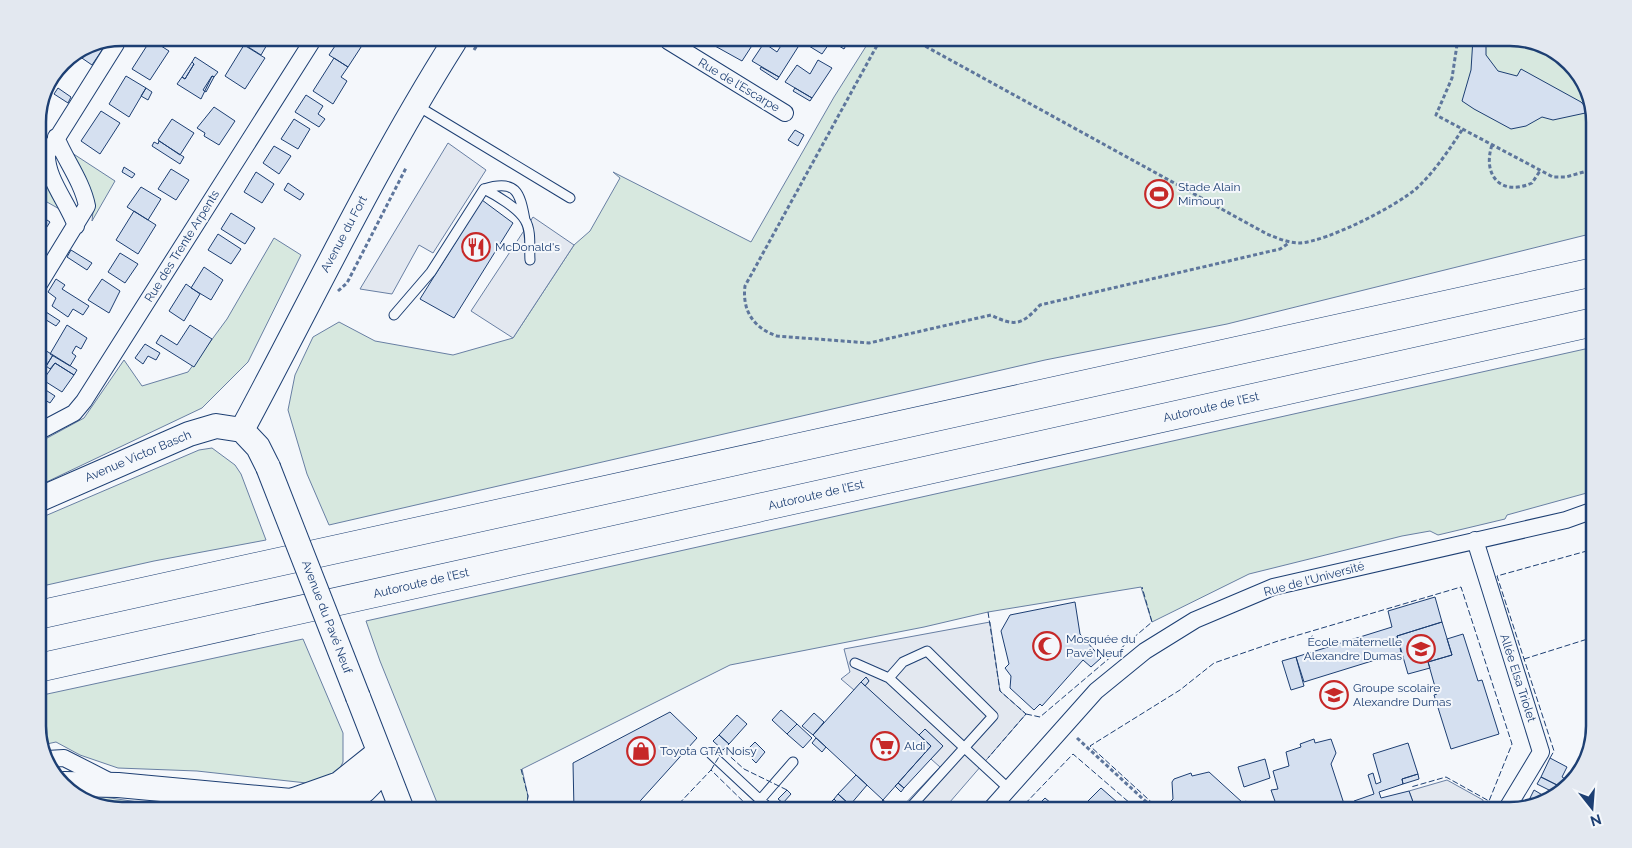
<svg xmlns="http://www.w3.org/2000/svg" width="1632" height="848" viewBox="0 0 1632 848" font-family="Raleway,sans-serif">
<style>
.green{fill:#d7e8df;stroke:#687fa3}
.parking{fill:#e3e8f0;stroke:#687fa3}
.building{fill:#d5e0f0;stroke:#1d3f73}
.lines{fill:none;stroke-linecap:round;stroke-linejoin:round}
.lane-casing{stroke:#1d3f73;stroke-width:11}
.street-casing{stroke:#1d3f73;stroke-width:18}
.secondary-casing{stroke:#1d3f73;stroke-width:26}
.highway-casing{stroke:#1d3f73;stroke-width:29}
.path{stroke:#5e769c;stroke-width:3;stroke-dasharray:4 2.5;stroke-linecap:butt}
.lane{stroke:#f4f7fb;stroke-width:9}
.street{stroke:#f4f7fb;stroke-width:16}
.secondary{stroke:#f4f7fb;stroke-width:24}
.highway{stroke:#f4f7fb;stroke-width:28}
.secondary-bridge-casing{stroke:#1d3f73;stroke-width:26;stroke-linecap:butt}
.secondary-bridge{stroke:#f4f7fb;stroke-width:24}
.fence{stroke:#1d3f73;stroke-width:1;stroke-dasharray:6 2.5;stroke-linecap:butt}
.labels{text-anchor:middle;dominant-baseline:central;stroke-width:4;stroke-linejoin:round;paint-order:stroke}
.street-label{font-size:12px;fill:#1d3f73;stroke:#f4f7fb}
.poi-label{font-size:12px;fill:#1d3f73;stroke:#f4f7fb;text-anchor:start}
.rim{fill:none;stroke:#1d3f73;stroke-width:2.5}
</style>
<rect width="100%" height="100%" fill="#f4f7fb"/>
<path class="green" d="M1510,38L1548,46L1580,75L1594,117V233L1227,324L1045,360L329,525L307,474L288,410L295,375L313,337L339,322L375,341L453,355L513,338L574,245L590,231L620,178L613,172L751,242L834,97L870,40Z
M72,153L115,181L92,221L94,202Z
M38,171L63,211L38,197Z
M274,238L301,255L248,362L202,408L38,486V443L84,418L124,360L142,386L188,372L227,319Z
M1594,347V491L1507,515L1505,519L1438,535L1430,531L1402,536L1249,574L1152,622L1141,587L988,612L924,627L730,665L522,769L528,796L526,810H440L380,661L366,621Z
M212,448L235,465L241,474L266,540L154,561L38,587V519L199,450Z
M303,639L343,733V762L337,774L325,785L197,771L118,768L80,755L56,742L42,745L38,732V696Z
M83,794L193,810C161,810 102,817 77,795Z"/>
<path class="parking" d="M448,143L486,170L433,253L419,245L392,294L360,289Z
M533,217L574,245L513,338L471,311Z
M990,622L1000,691L1026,714L943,810H899L940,767L931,759L943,746L925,729L919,735L865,686L869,681L866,677L854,690L841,679L850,672L844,649Z
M1447,780L1483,800L1482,810H1416L1409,791Z"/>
<path class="building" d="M1473,38H1486V55L1498,71L1517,76L1521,69L1581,102L1590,112L1553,120L1542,117L1526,126L1511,129L1474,109L1462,101L1471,70Z
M849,40L844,49L831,41L822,54L809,46L812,41Z
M718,41H755L742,61L715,46Z
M784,41L798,47L779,77L752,61L764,43L777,52Z
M242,43H268L261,55Z
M337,43L363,44L348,67L329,55Z
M89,44L94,47L97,44H106L92,65L76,54Z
M148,44H158L169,51L150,80L132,69Z
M244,45L265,58L245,89L225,76Z
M195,57L218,72L214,77L212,76L201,99L177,84L182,77L185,79L194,64L192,62Z
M69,58L71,60L55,86L52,84L62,62Z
M334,58L348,67L341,77L347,81L333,104L313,91Z
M818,60L832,68L812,98L785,82L797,65L810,74Z
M192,62L194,64L185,79L182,77Z
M761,67L779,77L777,80L760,69Z
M126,76L146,88L129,117L109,104Z
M212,76L214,77L206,92L203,90Z
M58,88L71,97L68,103L54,94Z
M146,88L152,92L148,100L141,96Z
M795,88L812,98L810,101L793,91Z
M306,95L323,106L318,114L325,119L319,127L295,112Z
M214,107L235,121L219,145L204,136L205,133L197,128Z
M101,111L120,123L100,154L81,141Z
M172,119L194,133L180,155L158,140Z
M294,119L310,129L298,149L281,139Z
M795,130L804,135L798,146L788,140Z
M159,141L184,157L180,164L152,146L154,142L158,144Z
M274,146L291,156L279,174L263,163Z
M124,167L135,174L132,178L122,172Z
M171,169L189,180L176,200L158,189Z
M256,172L274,184L262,203L244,192Z
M288,183L304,194L300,200L284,190Z
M141,187L161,199L148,220L127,207Z
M482,200L513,223L454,318L420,299Z
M134,211L156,225L138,254L116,240Z
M231,213L255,228L245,244L221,229Z
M38,214L50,222L38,241Z
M218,234L241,249L231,264L208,250Z
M71,250L92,263L87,270L67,257Z
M120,253L138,264L125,283L108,272Z
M204,267L223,280L211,300L191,288Z
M56,279L65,285L62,289L89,306L83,315L73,309L68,317L52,306L56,298L48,292Z
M102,279L120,291L109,313L88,300Z
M186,284L200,294L184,321L169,311Z
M38,306L46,312L42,320L38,317Z
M46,312L60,321L56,326L43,318Z
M67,325L87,338L81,349L76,346L72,353L76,356L70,366L50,354Z
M190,325L212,339L194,367L156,343L161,335L177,345Z
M145,344L160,353L156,360L148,356L143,364L135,358Z
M38,346L53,355L45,368L38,363Z
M53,355L77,370L74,375L55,363L50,369L46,366Z
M55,363L74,375L62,392L43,380Z
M38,385L55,396L50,403L38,396Z
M1435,597L1442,622L1397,636L1401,652L1304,682L1296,657L1392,627L1388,611Z
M1075,602L1080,634L1101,658L1091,667L1083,660L1042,706L1040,704L1034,710L1010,688L1011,676L1005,668L1009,664L1001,631L1010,615Z
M1442,622L1452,655L1428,662L1430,668L1408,674L1397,636Z
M1463,634L1478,681L1482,680L1499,734L1451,749L1434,695L1437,694L1428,662L1452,655L1447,639Z
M1296,657L1304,686L1291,690L1282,661Z
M866,677L869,681L865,686L861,682Z
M861,682L931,746L883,800L813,735Z
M781,710L797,724L787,734L772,720Z
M670,712L697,738L632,810H574L573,763Z
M814,713L824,722L813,735L802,726Z
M737,715L747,724L729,744L719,735Z
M797,724L812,738L803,748L787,734Z
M925,729L943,746L904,788L898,783L931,746L919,735Z
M719,735L729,744L723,750L713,741Z
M816,738L826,747L822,752L812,743Z
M1314,739L1315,743L1331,739L1336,753L1331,764L1346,810H1284L1282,802L1276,804L1271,790L1278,789L1273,771L1289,766L1286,752L1301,747L1300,744Z
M755,742L765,752L756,763L745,752Z
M1408,743L1418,774L1402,779L1403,784L1379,792L1381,798L1409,791L1416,810H1352L1354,801L1374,794L1368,775L1373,773L1376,784L1381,782L1373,754Z
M1586,756V764L1576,774Z
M1550,758L1567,767L1562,777L1567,780L1563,788L1541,777Z
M1265,759L1270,778L1244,787L1238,767Z
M1209,772L1243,803L1246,801L1256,810H1174L1167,805L1173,799L1172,782L1174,779L1191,773L1192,776Z
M1418,774L1419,779L1403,784L1402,779Z
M856,775L867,785L850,805L838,794Z
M1541,777L1563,788L1557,794L1537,784Z
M898,783L904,788L901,792L895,786Z
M1101,788L1126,810H1079Z
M787,790L791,794L783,803L778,799Z
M1534,790L1551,800L1539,803L1530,798Z
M838,794L850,805L845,810L834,799Z
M1045,798L1059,810H1033Z
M1530,798L1539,803L1526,806Z
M834,799L845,810H823Z
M883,800L895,810H873Z"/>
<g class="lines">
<defs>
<path id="lane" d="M416,105L570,198
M484,189C516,179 520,192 525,220
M394,315L431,272L484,189C496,195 518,208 525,220C532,231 529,248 530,260
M855,663L889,678
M711,754L771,810
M760,800L793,762
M908,810L993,716L927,651L903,662L889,678L1009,789"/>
<path id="street" d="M668,41L785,113
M76,226C68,203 46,178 47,154L116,44
M38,286L87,206C82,181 65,160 56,137
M38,432L74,413L84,401L311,43
M1475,540L1541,752L1506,810
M47,759L64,758L111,782
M990,810L1096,691L1145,651L1195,620L1273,587L1566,520L1594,510"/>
<path id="secondary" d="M242,430C312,300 375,167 454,42
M38,500L189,434L216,426L242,430L258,447L268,467
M358,697L402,810
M64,784L118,785L291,801L327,810
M291,801L339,784L379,752
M322,808C360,797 361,797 385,766"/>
<path id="highway" d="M38,615L1594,272
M38,668L1594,322"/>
</defs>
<use href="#lane" class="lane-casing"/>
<use href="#street" class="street-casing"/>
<use href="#secondary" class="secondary-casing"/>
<use href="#highway" class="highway-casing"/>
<path class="path" d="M1458,38L1452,78L1436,115L1553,177H1566L1594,169
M880,40L745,286C742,310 753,328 777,336L869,343L991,315C1015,327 1022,325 1040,305L1280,249L1289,243
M914,40L1267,234C1277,238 1288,243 1300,243C1328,241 1395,207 1417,188C1435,171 1449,150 1462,130
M474,50L479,42
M1492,145C1482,175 1501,197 1532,183L1540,171
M338,291L347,283L406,168
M1077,738L1155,810"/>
<use href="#lane" class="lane"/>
<use href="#street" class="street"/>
<use href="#secondary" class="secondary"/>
<use href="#highway" class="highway"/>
<defs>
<path id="secondary-bridge" d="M268,467L358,697"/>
</defs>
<use href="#secondary-bridge" class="secondary-bridge-casing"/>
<use href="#secondary-bridge" class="secondary-bridge"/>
<path class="fence" d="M988,612L1000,691L1026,714L988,758
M1524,659L1594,637
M1026,714L1040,717L1152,622L1142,587
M1550,758L1554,751L1497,576L1594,549
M521,769L528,796L526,810
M711,770L723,750L744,769L787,790
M783,803L792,810
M673,810L711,770L752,810
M1019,810L1073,754L1138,810
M1160,810L1090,746L1180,690L1214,663L1278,641L1461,587L1512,744L1489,801L1446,777L1411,787"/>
</g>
<defs>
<symbol id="stadium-ring" viewBox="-11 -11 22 22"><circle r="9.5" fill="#f4f7fb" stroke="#c62828" stroke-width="1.5"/><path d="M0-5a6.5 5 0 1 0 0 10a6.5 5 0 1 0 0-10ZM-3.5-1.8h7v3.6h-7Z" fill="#c62828"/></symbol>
<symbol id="restaurant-ring" viewBox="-11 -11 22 22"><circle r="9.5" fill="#f4f7fb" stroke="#c62828" stroke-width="1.5"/><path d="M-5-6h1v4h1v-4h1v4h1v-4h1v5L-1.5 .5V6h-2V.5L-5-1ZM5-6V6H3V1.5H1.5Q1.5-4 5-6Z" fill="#c62828"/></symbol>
<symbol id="mosque-ring" viewBox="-11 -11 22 22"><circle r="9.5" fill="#f4f7fb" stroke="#c62828" stroke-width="1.5"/><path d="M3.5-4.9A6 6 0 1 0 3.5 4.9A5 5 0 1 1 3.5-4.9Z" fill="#c62828"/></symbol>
<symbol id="school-ring" viewBox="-11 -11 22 22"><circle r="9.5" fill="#f4f7fb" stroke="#c62828" stroke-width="1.5"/><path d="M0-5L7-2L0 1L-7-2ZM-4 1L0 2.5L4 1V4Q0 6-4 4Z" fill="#c62828"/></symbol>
<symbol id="supermarket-ring" viewBox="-11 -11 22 22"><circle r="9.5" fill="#f4f7fb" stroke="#c62828" stroke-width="1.5"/><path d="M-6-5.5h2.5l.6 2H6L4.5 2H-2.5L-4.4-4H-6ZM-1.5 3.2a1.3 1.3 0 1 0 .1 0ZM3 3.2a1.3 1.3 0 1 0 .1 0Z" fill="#c62828"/></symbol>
<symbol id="shop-ring" viewBox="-11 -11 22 22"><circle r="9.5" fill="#f4f7fb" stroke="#c62828" stroke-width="1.5"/><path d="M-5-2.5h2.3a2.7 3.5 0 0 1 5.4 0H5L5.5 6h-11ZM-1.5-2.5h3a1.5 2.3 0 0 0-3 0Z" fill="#c62828"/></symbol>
</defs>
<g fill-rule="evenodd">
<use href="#stadium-ring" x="1143" y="178" width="32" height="32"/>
<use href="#restaurant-ring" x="460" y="231" width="32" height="32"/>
<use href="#mosque-ring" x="1031" y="630" width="32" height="32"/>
<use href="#school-ring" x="1405" y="633" width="32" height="32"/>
<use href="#school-ring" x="1318" y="679" width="32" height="32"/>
<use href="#supermarket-ring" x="869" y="730" width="32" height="32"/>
<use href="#shop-ring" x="625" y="735" width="32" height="32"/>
</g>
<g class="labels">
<g class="street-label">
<text transform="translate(739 85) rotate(31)">Rue de l’Escarpe</text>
<text transform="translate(344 234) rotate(-62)">Avenue du Fort</text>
<text transform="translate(182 246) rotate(-58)">Rue des Trente Arpents</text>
<text transform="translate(1211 407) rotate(-13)">Autoroute de l’Est</text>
<text transform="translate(138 456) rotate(-23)">Avenue Victor Basch</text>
<text transform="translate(816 495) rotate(-13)">Autoroute de l’Est</text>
<text transform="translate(1314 579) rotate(-15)">Rue de l'Université</text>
<text transform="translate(421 583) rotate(-13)">Autoroute de l’Est</text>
<text transform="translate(327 617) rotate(69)">Avenue du Pavé Neuf</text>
<text transform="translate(1518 678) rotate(72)">Allée Elsa Triolet</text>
</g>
<g class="poi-label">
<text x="1178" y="187">Stade Alain<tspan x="1178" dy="14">Mimoun</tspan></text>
<text x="495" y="247">McDonald's</text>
<text x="1066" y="639">Mosquée du<tspan x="1066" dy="14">Pavé Neuf</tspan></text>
<text x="1402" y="642" text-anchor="end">École maternelle<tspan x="1402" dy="14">Alexandre Dumas</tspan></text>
<text x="1353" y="688">Groupe scolaire<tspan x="1353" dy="14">Alexandre Dumas</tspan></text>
<text x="904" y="746">Aldi</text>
<text x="660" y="751">Toyota GTA Noisy</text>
</g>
</g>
<path d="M0 0H1632V848H0ZM122 46H1510A76 76 0 0 1 1586 122V726A76 76 0 0 1 1510 802H122A76 76 0 0 1 46 726V122A76 76 0 0 1 122 46Z" fill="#e3e8f0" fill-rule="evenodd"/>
<path class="rim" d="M122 46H1510A76 76 0 0 1 1586 122V726A76 76 0 0 1 1510 802H122A76 76 0 0 1 46 726V122A76 76 0 0 1 122 46Z"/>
<g transform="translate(1592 808) rotate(163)" stroke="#f4f7fb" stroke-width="4" paint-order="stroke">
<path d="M0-4L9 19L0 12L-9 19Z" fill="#1d3f73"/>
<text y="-8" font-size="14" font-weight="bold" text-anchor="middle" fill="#1d3f73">N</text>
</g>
</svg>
